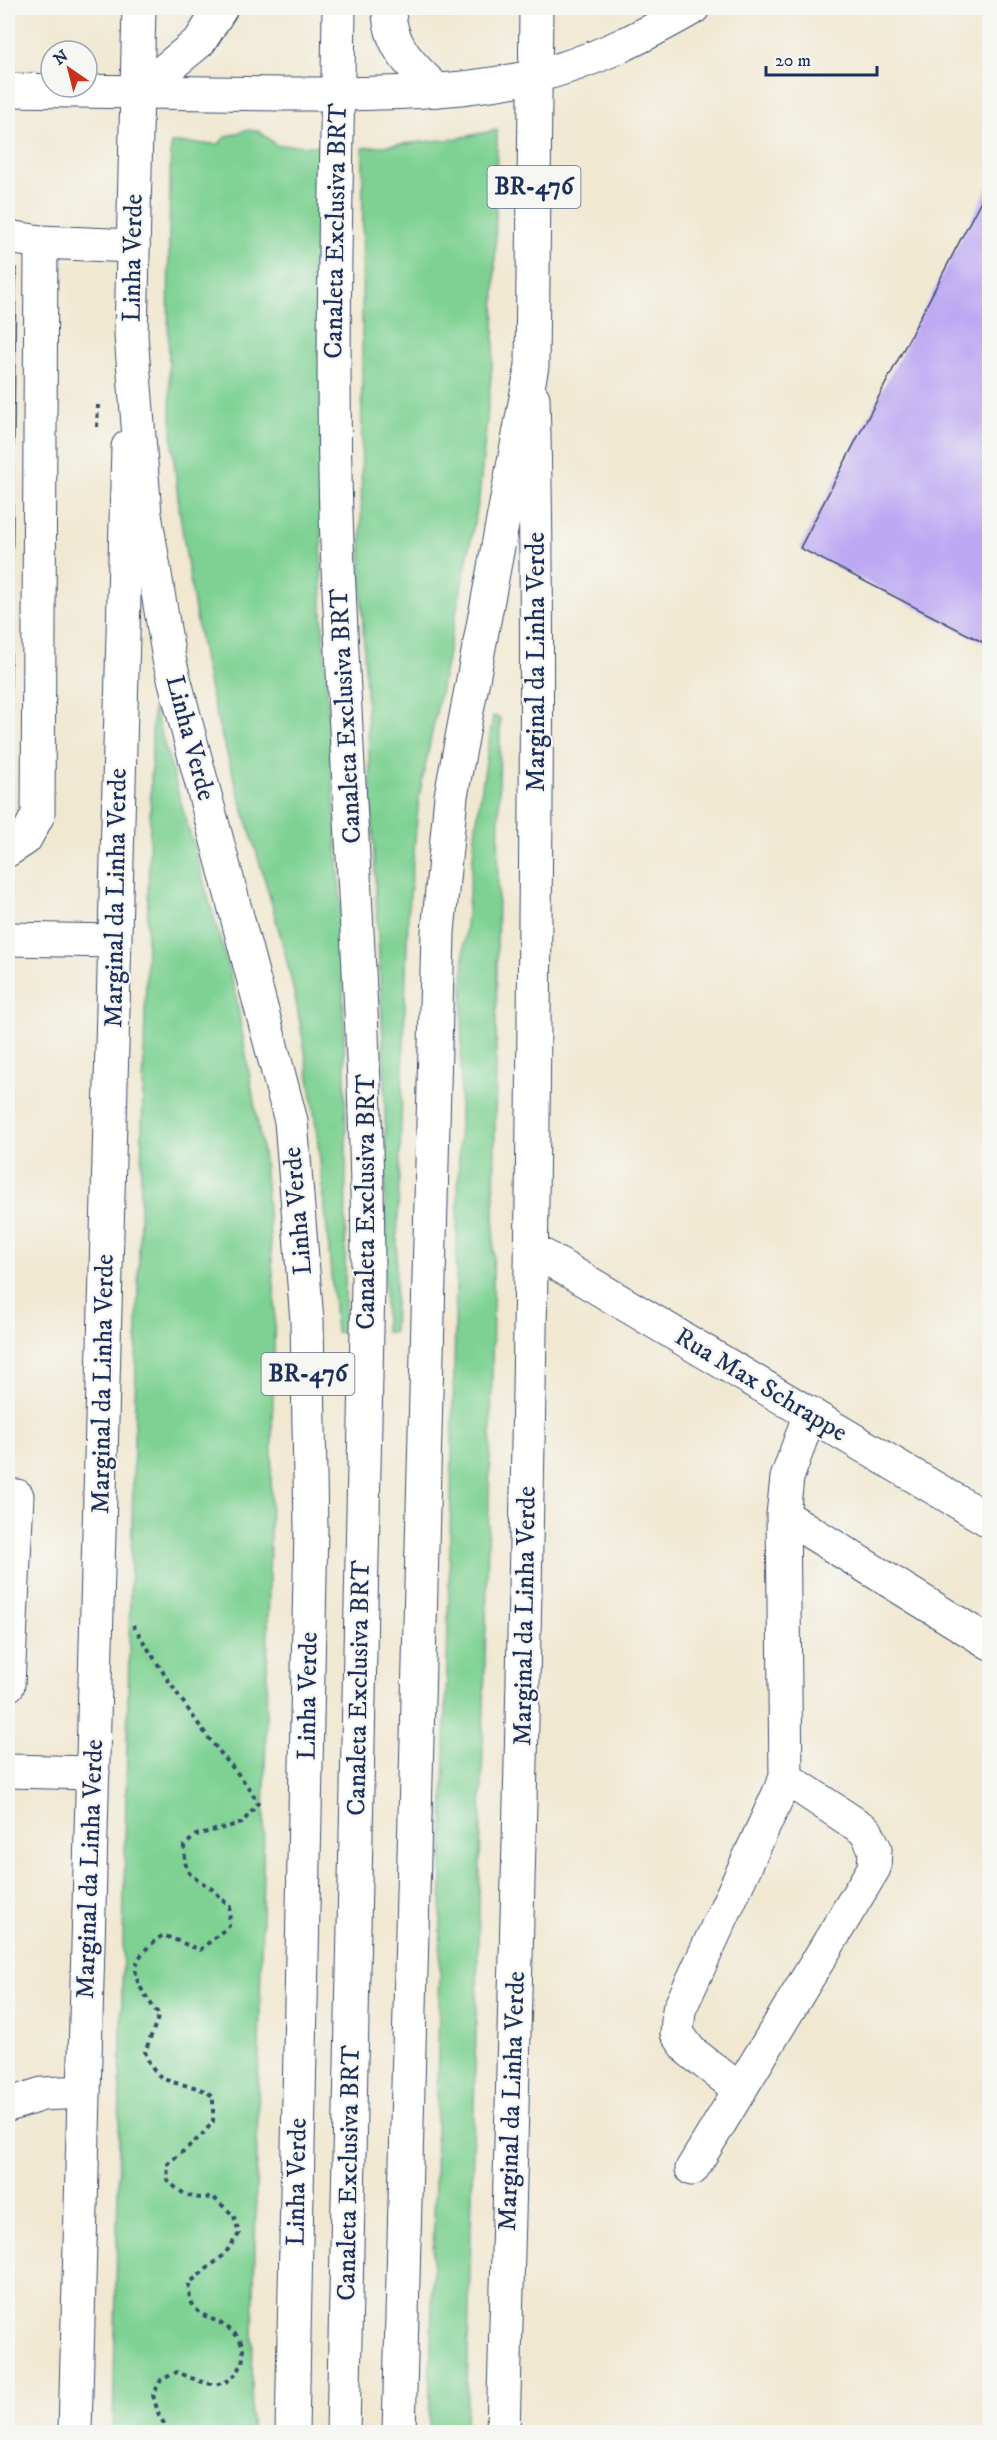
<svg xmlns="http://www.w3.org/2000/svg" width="997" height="2440" viewBox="0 0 997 2440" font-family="'IM FELL DW Pica',serif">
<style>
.green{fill:#7ed193;stroke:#4c8078;stroke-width:1.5}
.building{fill:#bca8f3}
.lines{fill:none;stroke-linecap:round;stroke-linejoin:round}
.minor-casing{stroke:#3b4b6f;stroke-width:35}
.major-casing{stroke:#3b4b6f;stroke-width:35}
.highway-casing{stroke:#3b4b6f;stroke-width:35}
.path{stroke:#3b4b6f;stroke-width:4;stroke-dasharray:4.5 4.5;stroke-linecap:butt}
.minor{stroke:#fff;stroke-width:33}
.major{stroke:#fff;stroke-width:33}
.highway{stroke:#fff;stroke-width:33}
.labels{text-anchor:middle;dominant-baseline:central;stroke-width:4.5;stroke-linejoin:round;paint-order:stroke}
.shield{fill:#f6f6f2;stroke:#5d6b8a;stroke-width:1.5}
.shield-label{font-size:24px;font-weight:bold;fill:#1b2f5e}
.street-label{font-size:26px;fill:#1b2f5e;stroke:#f6f6f2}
</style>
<rect width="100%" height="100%" fill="#f6f6f2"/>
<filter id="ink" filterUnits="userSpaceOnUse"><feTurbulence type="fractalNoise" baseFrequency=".0167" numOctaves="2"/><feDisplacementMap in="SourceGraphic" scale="12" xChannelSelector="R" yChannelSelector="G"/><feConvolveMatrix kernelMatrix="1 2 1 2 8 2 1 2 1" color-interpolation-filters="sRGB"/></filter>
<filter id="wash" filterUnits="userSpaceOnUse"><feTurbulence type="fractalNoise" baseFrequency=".008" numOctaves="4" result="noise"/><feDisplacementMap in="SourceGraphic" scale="24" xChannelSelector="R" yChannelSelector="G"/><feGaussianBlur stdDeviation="1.35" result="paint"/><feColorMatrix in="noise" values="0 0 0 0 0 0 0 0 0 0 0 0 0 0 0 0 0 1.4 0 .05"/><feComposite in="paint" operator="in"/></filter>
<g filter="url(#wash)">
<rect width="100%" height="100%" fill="#f0e8d1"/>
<path class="green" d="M246,130L259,131L276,145L319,146L322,612L342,922L346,1138L345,1333L336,1332C327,1223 318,1115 297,1007C277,904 239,805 213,703C201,653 193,600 185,548C163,415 168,277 171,143L219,144L225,137Z
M497,130L494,346L479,499L419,797L408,915L394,1332H385V1081L361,585L363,148L454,139Z
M153,705L235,991L264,1160L275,1300L251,2432H113L130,1600Z
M493,716L500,718L492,1377L466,2432H429L464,944L476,826Z"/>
<g id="blocks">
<path class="building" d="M990,183V646L800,548Z
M8,268H16L10,756H8Z"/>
</g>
</g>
<g filter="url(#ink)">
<use href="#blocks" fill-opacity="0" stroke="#3b4b6f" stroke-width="1.5"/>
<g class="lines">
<defs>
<path id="minor" d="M339,8C337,176 331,346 336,515C345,772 368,1027 368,1284L343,2432
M389,8C388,44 412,67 437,90
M137,93L200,41L221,8
M8,237L41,242L133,246
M8,850L25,839L38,815L41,242
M8,939L115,941
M532,1249L990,1521
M783,1515L990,1643
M8,1685L17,1496
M8,1771L93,1773
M740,2090L690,2051L677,2033L679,2010L786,1778L783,1515L787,1478L810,1413
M8,2105L42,2094L84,2092
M692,2169L874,1868L875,1849L866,1831L786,1778"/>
<path id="major" d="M8,90C99,92 190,93 281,94C365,94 452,95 535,76C591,63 644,36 693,8
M75,2432L128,447
M503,2432C516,1962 530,1492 534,1022C536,814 539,606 533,398"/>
<path id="highway" d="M139,8L131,335L145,514L169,659L291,1121L307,1321L311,1528L292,2432
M399,2432L438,932L451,796L532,366L536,8"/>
</defs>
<use href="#minor" class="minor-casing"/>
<use href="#major" class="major-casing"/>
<use href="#highway" class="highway-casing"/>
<path class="path" d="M97,427L98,405
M133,1625C157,1663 181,1701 208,1737C224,1759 245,1779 258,1803L242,1823L196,1835L184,1846C186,1875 185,1872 209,1887C217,1892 223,1901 230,1907L229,1926L200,1950L163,1935C121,1965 134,1980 159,2015L145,2052C147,2057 149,2064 153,2069C166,2089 198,2081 213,2097V2122L200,2137L168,2164L167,2180C183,2195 192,2200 213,2197L234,2216L239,2234L224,2255L189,2283C187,2321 214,2313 235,2334C252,2350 241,2381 218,2384C207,2386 188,2376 177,2372L161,2380L153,2395L159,2416L170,2432"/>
<use href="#minor" class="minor"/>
<use href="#major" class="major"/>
<use href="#highway" class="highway"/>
</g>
</g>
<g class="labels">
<g class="shield">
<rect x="487.5" y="166" width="93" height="42" rx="4.5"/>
<rect x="261.5" y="1353" width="93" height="42" rx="4.5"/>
</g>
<g class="shield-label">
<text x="534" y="187">BR-476</text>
<text x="308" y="1374">BR-476</text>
</g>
<g class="street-label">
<text transform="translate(336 231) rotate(-89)">Canaleta Exclusiva BRT</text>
<text transform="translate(133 258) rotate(-89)">Linha Verde</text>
<text transform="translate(536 662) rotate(-90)">Marginal da Linha Verde</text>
<text transform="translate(346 716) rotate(-93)">Canaleta Exclusiva BRT</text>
<text transform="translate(190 738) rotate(75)">Linha Verde</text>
<text transform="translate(116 898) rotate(-89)">Marginal da Linha Verde</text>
<text transform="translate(366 1202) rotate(-90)">Canaleta Exclusiva BRT</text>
<text transform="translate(298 1211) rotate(-95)">Linha Verde</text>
<text transform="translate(103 1384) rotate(-89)">Marginal da Linha Verde</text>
<text transform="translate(761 1385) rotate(31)">Rua Max Schrappe</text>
<text transform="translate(525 1616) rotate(-89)">Marginal da Linha Verde</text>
<text transform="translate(359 1688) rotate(-89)">Canaleta Exclusiva BRT</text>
<text transform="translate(308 1696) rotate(-89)">Linha Verde</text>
<text transform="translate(90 1869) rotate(-88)">Marginal da Linha Verde</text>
<text transform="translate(512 2101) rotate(-88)">Marginal da Linha Verde</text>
<text transform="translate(349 2173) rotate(-89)">Canaleta Exclusiva BRT</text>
<text transform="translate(297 2182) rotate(-89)">Linha Verde</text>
</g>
</g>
<rect width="997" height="2440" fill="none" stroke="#f6f6f2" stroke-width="30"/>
<g transform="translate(69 69) rotate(325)"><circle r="28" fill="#f6f6f2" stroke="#9ea6b7" stroke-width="1.5"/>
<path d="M0-4.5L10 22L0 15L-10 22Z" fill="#c8321e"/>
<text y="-9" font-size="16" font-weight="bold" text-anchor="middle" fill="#1b2f5e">N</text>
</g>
<path d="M766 66v9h111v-9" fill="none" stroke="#1b2f5e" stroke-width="3"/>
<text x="775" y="66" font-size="18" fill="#1b2f5e" stroke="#f6f6f2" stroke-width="4.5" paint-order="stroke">20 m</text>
</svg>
